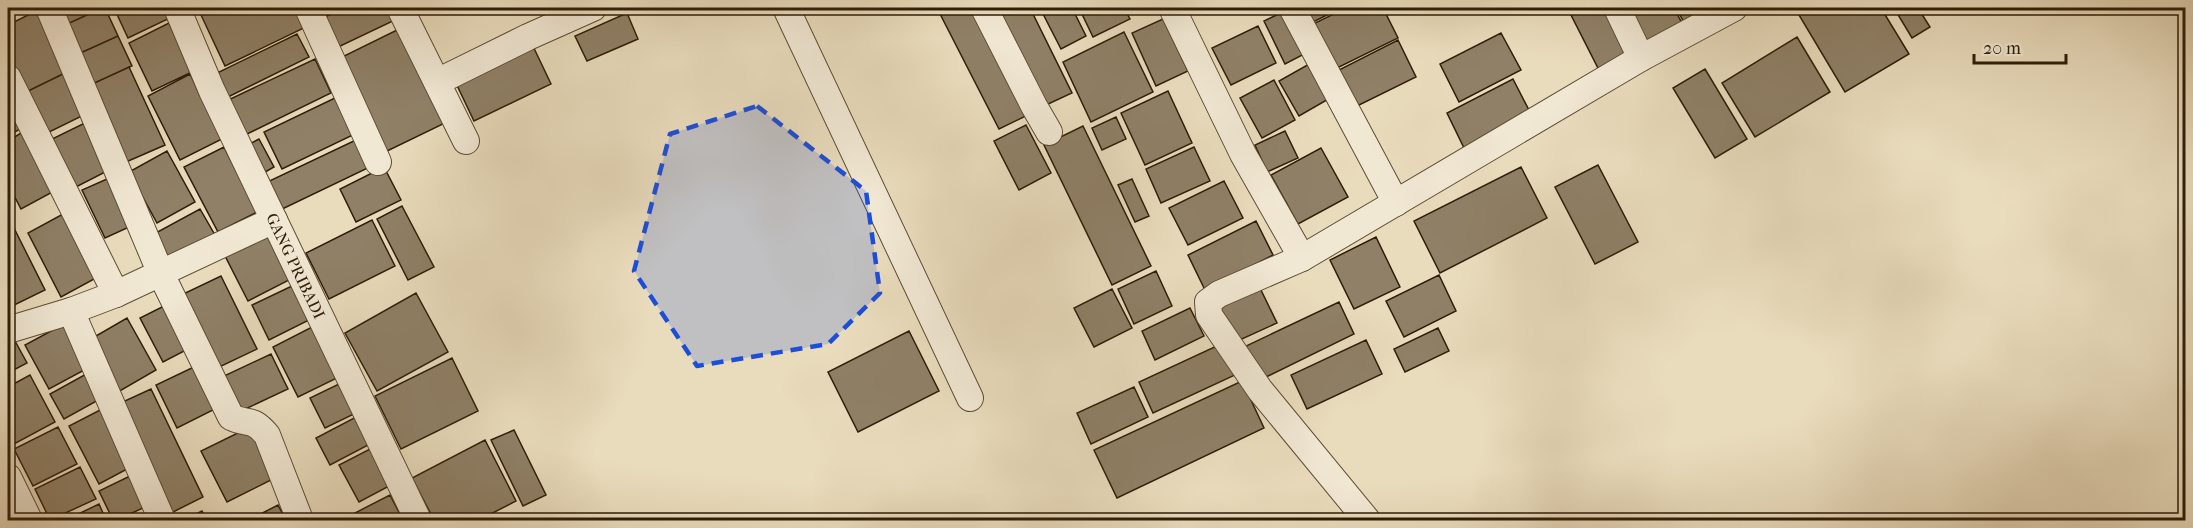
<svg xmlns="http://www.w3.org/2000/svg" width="2193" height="528" viewBox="0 0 2193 528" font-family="'IM FELL French Canon',serif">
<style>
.building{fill:#8f8067;stroke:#2e1d09;stroke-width:1.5}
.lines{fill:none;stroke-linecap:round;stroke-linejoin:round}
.minor-casing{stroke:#5d4d36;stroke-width:28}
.minor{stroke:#f1e8d4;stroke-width:26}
.marked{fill:#1d4ed8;fill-opacity:0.2;stroke:#1d4ed8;stroke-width:4.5;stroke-dasharray:12 8;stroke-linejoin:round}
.labels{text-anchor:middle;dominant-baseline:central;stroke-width:5;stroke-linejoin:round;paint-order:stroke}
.street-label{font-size:16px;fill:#2e1d09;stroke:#f1e8d4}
</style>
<rect width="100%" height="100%" fill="#e9dcbd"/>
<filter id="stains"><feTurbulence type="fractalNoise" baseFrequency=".00333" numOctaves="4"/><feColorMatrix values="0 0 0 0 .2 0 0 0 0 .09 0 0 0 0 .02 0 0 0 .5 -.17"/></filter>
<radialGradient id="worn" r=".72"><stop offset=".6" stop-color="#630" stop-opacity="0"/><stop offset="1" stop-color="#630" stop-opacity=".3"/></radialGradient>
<path class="building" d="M42,8L73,69L20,95L8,69V25Z
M54,8H102L63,26Z
M102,8H105L118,36L76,55L63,26Z
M114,8H167L172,17L128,38Z
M217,8H302L310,25L225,66L201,15Z
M345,8H389L395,20L334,49L320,19Z
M937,8H978L1032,113L999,129Z
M998,8H1030L1072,93L1046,105Z
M1040,8H1072L1086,36L1061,49Z
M1095,8H1124L1130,19L1093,37L1082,14Z
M1301,8H1341L1309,24Z
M1346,8H1383L1398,38L1331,71L1309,26Z
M1576,8H1613L1638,56L1601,74L1569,11Z
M1623,8H1674L1685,29L1644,50Z
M1676,8H1719L1685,24Z
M1811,8H1881L1909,54L1845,92L1799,15Z
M1894,8H1918L1930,27L1912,38Z
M1289,9L1310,51L1285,64L1264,21Z
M627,13L638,39L587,61L575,36Z
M1163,19L1188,71L1156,86L1132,33Z
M169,23L192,72L152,91L129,43Z
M1258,26L1276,63L1231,85L1212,48Z
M399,29L445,123L383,153L338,59Z
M1124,32L1153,92L1091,122L1063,62Z
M1501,33L1521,70L1459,102L1440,64Z
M297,34L309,57L226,98L215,74Z
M118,36L132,66L90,85L76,55Z
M1797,37L1830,92L1755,137L1722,83Z
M1398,40L1416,77L1353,108L1335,72Z
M531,42L551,84L474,121L454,79Z
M315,59L331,93L243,136L226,101Z
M1311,63L1332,97L1299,116L1279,81Z
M129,67L165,145L126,162L90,85Z
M1705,69L1747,139L1715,158L1673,88Z
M67,72L88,113L41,136L20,95Z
M190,74L222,139L180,160L148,96Z
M1513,79L1532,116L1465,150L1447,113Z
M1274,80L1295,120L1262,138L1240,98Z
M8,88L27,125L8,136Z
M1168,91L1192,143L1145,165L1121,113Z
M337,97L355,134L282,169L264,132Z
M1116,117L1126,139L1102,150L1092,128Z
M91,120L115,167L74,188L50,140Z
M1026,125L1051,173L1019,190L994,141Z
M1083,126L1151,266L1112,285L1044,145Z
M26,130L58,189L21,209L8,184V141Z
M1285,131L1298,158L1267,172L1255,145Z
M259,139L274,167L260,175L244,147Z
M358,139L372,166L276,212L263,184Z
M224,147L257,212L218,232L184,167Z
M1194,147L1210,181L1161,203L1146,169Z
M1321,148L1348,197L1298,224L1271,175Z
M167,151L195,202L157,223L129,172Z
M1598,165L1638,242L1595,264L1555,187Z
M384,167L401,200L356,222L340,189Z
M1521,167L1547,218L1440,273L1414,221Z
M116,175L138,223L105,238L82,190Z
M1132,179L1149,216L1135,222L1118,185Z
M1224,181L1243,218L1188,245L1169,208Z
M402,206L434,267L408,280L377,219Z
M200,209L215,235L167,261L152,235Z
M63,214L96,278L61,297L28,233Z
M8,216L45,290L8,308Z
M372,220L395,266L329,299L306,253Z
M1256,221L1273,255L1205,290L1188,255Z
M266,233L289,280L248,301L224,254Z
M1376,237L1400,287L1354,309L1330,260Z
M1156,271L1172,306L1134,324L1118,289Z
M1439,275L1456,311L1404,337L1386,301Z
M221,276L257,349L215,369L179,296Z
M294,285L311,319L269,340L252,305Z
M1260,288L1277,323L1233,343L1216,309Z
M1112,289L1132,328L1094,347L1074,308Z
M416,293L448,352L377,391L345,333Z
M1339,302L1354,334L1260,380L1244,347Z
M168,304L190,348L163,362L140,318Z
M1190,308L1204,336L1155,360L1142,331Z
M127,318L156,370L118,392L89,340Z
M64,324L88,368L49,389L25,345Z
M314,326L339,377L298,397L273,347Z
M1438,328L1449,351L1405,372L1394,349Z
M909,331L939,391L858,432L828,372Z
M1366,340L1382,374L1307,409L1291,375Z
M15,341L27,363L8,373V345Z
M1221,344L1235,375L1153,413L1139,382Z
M271,354L288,389L241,411L224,376Z
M452,358L478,411L401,449L375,396Z
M198,365L219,407L177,428L156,385Z
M88,373L102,398L64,419L50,394Z
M30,375L55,422L14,444L8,433V387Z
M1242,381L1264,428L1117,498L1094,450Z
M341,383L356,413L325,428L310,398Z
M1134,387L1148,417L1091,444L1077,413Z
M151,389L203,497L169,514L116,405Z
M102,409L131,467L99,484L69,426Z
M358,416L372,443L330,465L316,438Z
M58,427L77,464L33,486L14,449Z
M250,427L275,478L227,502L201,451Z
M514,430L546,495L523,506L491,440Z
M485,440L516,501L479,520H434L412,478Z
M374,447L393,484L359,502L339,465Z
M80,467L96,499L50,520L35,489Z
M130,476L145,507L117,520H113L99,491Z
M390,495L403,520H356L353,514Z
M8,502L16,520H8Z
M99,504L106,520H66Z
M278,505L286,520H249Z
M202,511L207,520H184Z
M146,513L150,520H130Z"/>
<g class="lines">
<defs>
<g id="minor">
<path d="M49,8L161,274L231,417C249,426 251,416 267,435L300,520"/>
<path id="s1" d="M177,8L212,91L418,520"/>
<path d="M308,8L378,162"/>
<path d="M400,8L466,141"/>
<path d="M786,8L970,398"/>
<path d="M984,8L1034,106L1049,132"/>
<path d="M1172,8L1243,154L1302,258"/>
<path d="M1292,8L1396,203"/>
<path d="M1617,8L1641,58"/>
<path d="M8,78L116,294"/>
<path d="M437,82L528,37L593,8"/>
<path d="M71,311L162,520"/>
<path d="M8,330L71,311L116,294L274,220"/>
<path d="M8,477L29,520"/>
<path d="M1367,520L1260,390L1209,315L1208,302L1219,294L1302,258L1641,58L1734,8"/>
</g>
</defs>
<use href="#minor" class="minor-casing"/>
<use href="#minor" class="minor"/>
</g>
<path class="marked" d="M757,106L866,191L880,293L828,344L697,366L634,271L670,134Z"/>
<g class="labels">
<g class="street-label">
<text stroke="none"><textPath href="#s1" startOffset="284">GANG PRIBADI</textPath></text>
</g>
</g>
<rect width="2193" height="528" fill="none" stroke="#e9dcbd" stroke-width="30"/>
<rect x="9" y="9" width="2175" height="510" fill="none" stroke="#2e1d09" stroke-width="3"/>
<rect x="15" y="15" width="2163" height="498" fill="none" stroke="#2e1d09" stroke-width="1.5"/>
<path d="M1974 54v9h92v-9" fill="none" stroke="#2e1d09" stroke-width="3"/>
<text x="1983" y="54" font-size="18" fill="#2e1d09" stroke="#f1e8d4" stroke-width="4.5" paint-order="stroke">20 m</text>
<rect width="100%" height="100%" filter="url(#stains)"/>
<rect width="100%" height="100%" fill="url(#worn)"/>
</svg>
